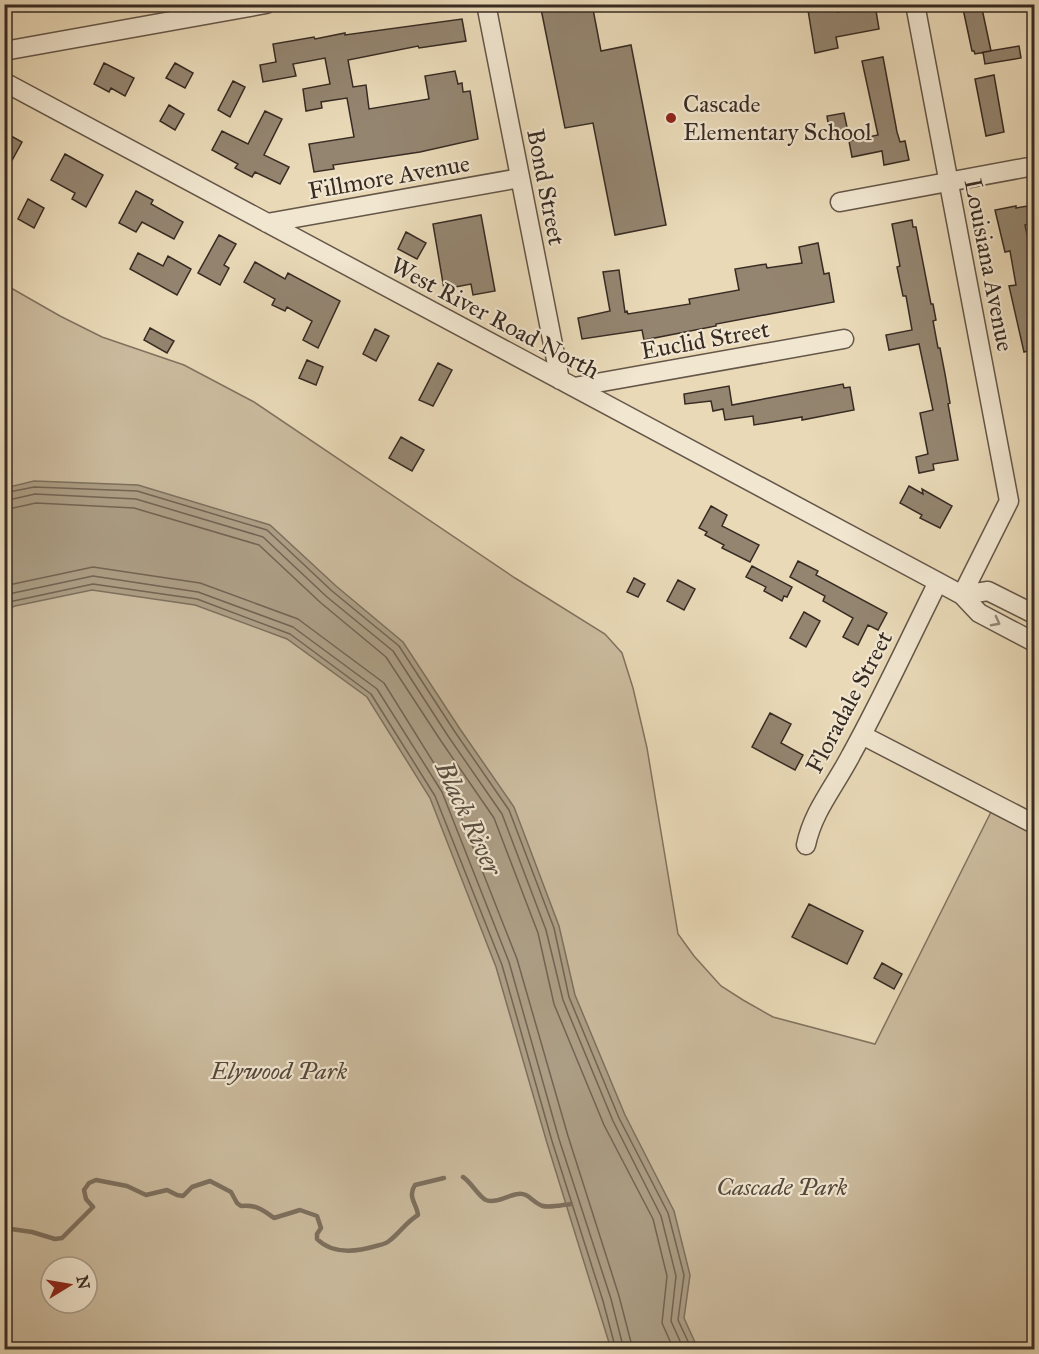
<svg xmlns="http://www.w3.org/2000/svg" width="1039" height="1354" viewBox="0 0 1039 1354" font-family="'IM FELL Great Primer',serif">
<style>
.green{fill:#cbbb9e;stroke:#817360;stroke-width:1.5;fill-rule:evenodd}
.water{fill:#ac9e85;stroke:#7d705e;stroke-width:1.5}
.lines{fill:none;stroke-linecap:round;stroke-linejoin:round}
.shore{stroke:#726454;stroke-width:1.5}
.stream{stroke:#7d705e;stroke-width:4.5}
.building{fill:#948570;stroke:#372b23;stroke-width:1.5}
.minor-casing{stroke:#645648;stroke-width:21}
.minor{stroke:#f1e6d0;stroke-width:18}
.oneway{stroke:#94887a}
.poi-dot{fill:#8f2418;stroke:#f1e6d0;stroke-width:2}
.labels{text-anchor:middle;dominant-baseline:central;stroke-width:4.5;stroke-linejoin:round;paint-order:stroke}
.poi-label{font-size:24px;fill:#372b23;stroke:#f1e6d0;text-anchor:start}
.street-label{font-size:24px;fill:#372b23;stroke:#f1e6d0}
.park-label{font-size:24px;font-style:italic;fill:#55483c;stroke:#f1e6d0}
.water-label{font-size:26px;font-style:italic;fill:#5a4e40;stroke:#f1e6d0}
</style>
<rect width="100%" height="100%" fill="#e9d9b7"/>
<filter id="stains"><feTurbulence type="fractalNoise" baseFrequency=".00333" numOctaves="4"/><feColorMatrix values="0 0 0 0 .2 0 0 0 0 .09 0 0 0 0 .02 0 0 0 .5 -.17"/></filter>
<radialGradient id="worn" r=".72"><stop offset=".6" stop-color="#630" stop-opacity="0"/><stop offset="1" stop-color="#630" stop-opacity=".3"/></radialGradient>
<path class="green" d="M4,284L60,316L102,337L184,365L254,402L515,578L605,634L622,653L633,688L647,748L678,934L694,956L721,986L743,1000L773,1017L875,1044L992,810L1034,834V1349H5ZM51,1267H87V1303H51Z"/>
<path class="water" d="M34,481L138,485L270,525L336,586L403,642L460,729L514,807L559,926L575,995L625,1115L674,1211L690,1275L684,1318L698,1349H611L547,1143L496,967L430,798L367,697L287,639L195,605L92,590L15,606L5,610V488Z"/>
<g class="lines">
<path class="shore" d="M4,493L34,487L137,491L267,530L332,591L399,646L455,732L509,810L554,928L569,997L619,1118L668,1213L684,1275L678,1320L692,1350
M4,501L35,494L136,499L263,537L327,597L393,651L448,736L502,814L546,930L563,1000L613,1121L661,1216L676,1276L671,1321L684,1350
M4,510L36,503L134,508L259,545L321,603L386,657L441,741L494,818L538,933L554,1004L604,1125L653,1219L667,1276L662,1323L674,1350
M4,586L93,567L200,583L298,619L384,683L450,789L517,959L568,1136L619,1296L633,1350
M4,595L93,576L198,592L293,627L377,689L442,792L509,962L559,1139L611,1299L624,1350
M4,603L93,584L197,599L290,634L371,694L435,796L502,965L552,1141L603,1301L616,1350"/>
<path class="stream" d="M463,1177C471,1182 479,1197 486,1200C496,1204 508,1195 518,1194C528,1192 533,1203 543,1206C550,1208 562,1205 571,1204
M4,1228L32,1232L55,1239L62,1238L93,1207L86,1199L84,1190L89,1183L96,1180L127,1186L146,1195L167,1190L177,1195L183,1196L192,1187L210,1181L231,1192L237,1203L241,1206C255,1204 263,1210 274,1218L300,1210L317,1216L321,1228L317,1234V1239C333,1255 356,1252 376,1246C380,1245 386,1244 389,1241C400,1233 406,1222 418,1215C417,1204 407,1197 415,1185L444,1178"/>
</g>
<path class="building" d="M540,4H592L601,51L631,45L666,225L615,235L593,123L565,128Z
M807,4H836L837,12L875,5L879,29L836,37L838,48L815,53Z
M962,4H981L991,51L975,54L974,51H972Z
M462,19L466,41L419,48L418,46L348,60L353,87L366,85L369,109L429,99L425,76L455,71L458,84L462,83L463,92L470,91L478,139L420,152L333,165L334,169L314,172L309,144L354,137L347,98L321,102L322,108L306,111L303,89L330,84L325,58L293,64L296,76L263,82L260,65L276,62L273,44L314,37L315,39L345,33V35Z
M1019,46L1021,58L985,64L983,52Z
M883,57L897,132L900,142L905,141L909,160L884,165L882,151L852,157L849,141L878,135L862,61Z
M104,63L134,78L125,96L111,88L109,92L94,84Z
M175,63L193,73L185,88L166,78Z
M994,75L1004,132L986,136L975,79Z
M233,81L245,87L230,117L218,110Z
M169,105L184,114L175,130L160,121Z
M265,111L282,119L264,155L289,167L280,184L255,172L252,177L235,168L238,164L212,150L222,131L248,144Z
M844,113L848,132L830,136L827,116Z
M11,136L22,142L4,175V140L8,142Z
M65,154L103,175L86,207L72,199L75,193L51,180Z
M136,191L153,200L151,204L183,222L174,239L142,222L136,232L119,223Z
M28,199L44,208L34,228L18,219Z
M1016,206V208L1027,206L1031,223L1025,225L1035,272V349L1024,352L1009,286L1016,285L1010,251L1005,252L995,210Z
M481,215L495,291L473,295L471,284L444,289L433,224Z
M912,220L913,227H916L931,304H933L936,320L933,321L938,348H940L945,374L950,403L948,404L958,460L933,464L934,470L919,473L916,457L928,454L920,413L933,410L919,344L889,350L886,335L912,330L906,296H903L897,267L900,266L892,224Z
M406,232L426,243L417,259L398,249Z
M219,235L236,244L224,265L229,268L220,285L198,273Z
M818,243L824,274L829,273L834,302L716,324V326L644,340L642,330L582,339L578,318L610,311L603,272L619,270L625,312L627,311L628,314L690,304L689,299L739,290L735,269L766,264L767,268L802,263L799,247Z
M138,253L163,266L168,256L191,269L177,295L130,269Z
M255,262L285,279L288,273L340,301L318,348L303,340L312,321L287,307L285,311L272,305L275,299L244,282Z
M150,328L174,341L167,353L144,340Z
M375,329L389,336L376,361L363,354Z
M307,360L323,367L316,385L299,378Z
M438,363L452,370L433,406L419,400Z
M843,384L844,388L850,387L854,410L802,420V417L754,425L753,416L725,420L723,409L713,411L711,401L685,404L684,394L729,386L732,405Z
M401,437L424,450L412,471L389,458Z
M909,486L923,494L922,489L952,506L940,528L920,518L922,515L900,503Z
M711,506L727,515L722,526L759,545L750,562L722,548L724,545L705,535L707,532L699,528Z
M798,561L818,571L816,575L887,613L878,630L868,625L858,645L843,637L853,618L823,601L825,596L790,577Z
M752,566L792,587L787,597L784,596L782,601L764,591L766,587L746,577Z
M634,578L645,584L638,597L627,592Z
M678,580L695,589L684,610L667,601Z
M804,612L820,621L806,647L790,638Z
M770,713L791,724L781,743L803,755L795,770L752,747Z
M809,904L863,931L847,964L792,937Z
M882,963L902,974L894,989L874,978Z"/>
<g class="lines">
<defs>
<path id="minor" d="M486,4L560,380
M915,4L1009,501L962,595
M4,51L266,4
M4,82L938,582L962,595L979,613L1034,642
M840,202L1034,166
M267,223L520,178
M574,387L844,339
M962,595L988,591L1034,614
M862,735L1034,824
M806,845C813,811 835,786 851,755C882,699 909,640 938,582"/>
</defs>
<use href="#minor" class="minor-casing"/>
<use href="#minor" class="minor"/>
</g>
<defs><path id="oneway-chevron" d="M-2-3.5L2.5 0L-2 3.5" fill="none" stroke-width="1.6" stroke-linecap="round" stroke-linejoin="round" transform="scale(1.5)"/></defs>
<use class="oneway" href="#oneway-chevron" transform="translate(996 622) rotate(28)"/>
<circle class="poi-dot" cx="671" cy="118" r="6"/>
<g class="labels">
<g class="poi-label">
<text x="683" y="104">Cascade<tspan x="683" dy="28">Elementary School</tspan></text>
</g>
<g class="street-label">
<text transform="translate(389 177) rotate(-10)">Fillmore Avenue</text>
<text transform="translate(546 187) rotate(79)">Bond Street</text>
<text transform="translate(989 265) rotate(79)">Louisiana Avenue</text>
<text transform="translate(495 318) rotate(28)">West River Road North</text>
<text transform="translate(705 340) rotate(-10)">Euclid Street</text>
<text transform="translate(849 702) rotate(-62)">Floradale Street</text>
</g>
<g class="park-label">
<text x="279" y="1071">Elywood Park</text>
<text x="782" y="1187">Cascade Park</text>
</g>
<g class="water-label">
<text transform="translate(469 818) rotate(65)">Black River</text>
</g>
</g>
<rect width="1039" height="1354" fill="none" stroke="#e9d9b7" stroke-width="24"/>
<rect x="6" y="6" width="1027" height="1342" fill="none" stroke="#372b23" stroke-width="3"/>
<rect x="12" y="12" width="1015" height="1330" fill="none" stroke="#372b23" stroke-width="1.5"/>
<g transform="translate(69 1285) rotate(79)"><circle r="28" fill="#f1e6d0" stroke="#a79b8b" stroke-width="1.5"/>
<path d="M0-4.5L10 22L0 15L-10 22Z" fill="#8f2418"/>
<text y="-9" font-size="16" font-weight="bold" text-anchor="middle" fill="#372b23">N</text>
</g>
<rect width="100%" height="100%" filter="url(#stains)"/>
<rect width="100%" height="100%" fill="url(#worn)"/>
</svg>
